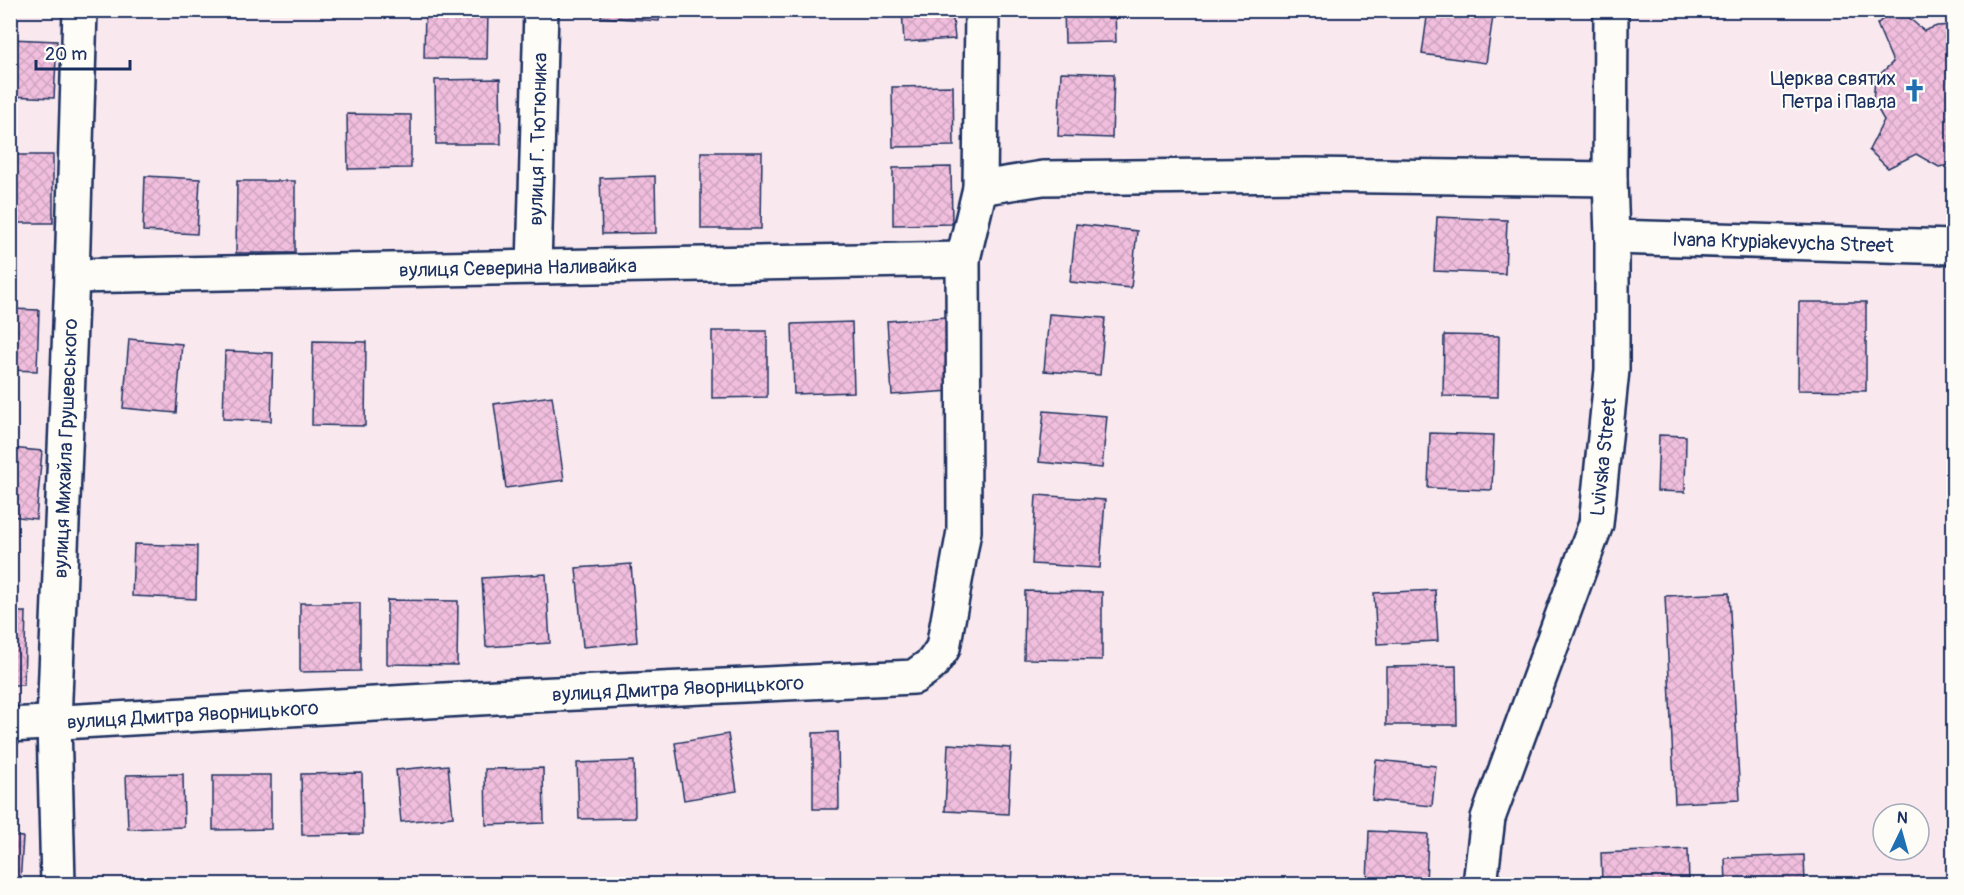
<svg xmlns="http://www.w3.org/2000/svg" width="1964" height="895" viewBox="0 0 1964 895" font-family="Pangolin,sans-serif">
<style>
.building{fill:url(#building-cross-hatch);stroke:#1b2f5e;stroke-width:1.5}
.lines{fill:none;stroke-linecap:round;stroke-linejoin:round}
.street-casing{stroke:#1b2f5e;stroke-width:38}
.secondary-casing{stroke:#1b2f5e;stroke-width:38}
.street{stroke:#fdfcf7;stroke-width:33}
.secondary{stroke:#fdfcf7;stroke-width:33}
.labels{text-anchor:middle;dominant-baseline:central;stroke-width:4.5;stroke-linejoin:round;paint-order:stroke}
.poi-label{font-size:20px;fill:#1b2f5e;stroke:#fdfcf7;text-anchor:end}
.street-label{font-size:20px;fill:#1b2f5e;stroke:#fdfcf7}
</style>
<defs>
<pattern id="building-cross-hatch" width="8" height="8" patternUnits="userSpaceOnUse" patternTransform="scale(1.5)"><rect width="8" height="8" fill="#f1bedd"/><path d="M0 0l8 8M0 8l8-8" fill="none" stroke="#cea4c0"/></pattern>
</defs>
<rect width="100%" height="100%" fill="#f9e9ef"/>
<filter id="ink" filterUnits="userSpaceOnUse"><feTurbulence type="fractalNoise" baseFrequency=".0167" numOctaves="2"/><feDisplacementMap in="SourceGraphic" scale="12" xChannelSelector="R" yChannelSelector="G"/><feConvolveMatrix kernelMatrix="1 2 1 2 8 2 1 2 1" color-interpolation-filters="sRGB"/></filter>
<g filter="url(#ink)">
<path class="building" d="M425,10H488L487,59L424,58Z
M602,10H660L659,21L601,17Z
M902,10H952L955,39L904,42Z
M1064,10H1115L1116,42L1065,43Z
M1428,10H1494L1486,63L1422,54Z
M1893,10H1900L1924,31L1937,26L1954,25V164L1939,167L1916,154L1888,168L1869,150L1884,120L1873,101L1875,79L1893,62L1877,24Z
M10,39L57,41L54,98L10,96Z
M1061,72L1114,74L1112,138L1058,136Z
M500,79L501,144H436L435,80Z
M953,86L954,146L893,147L892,87Z
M347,114L411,115V168L348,169Z
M701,152H762L761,229H701Z
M10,155H53V223H10Z
M951,167L952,224L893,225V168Z
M145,176L200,179L197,234L143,231Z
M655,176L656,233L602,234L600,178Z
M237,181H295V253H236Z
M1437,217L1507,220L1505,274L1434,271Z
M1076,224L1137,231L1131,288L1070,282Z
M1799,302H1866V391L1798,390Z
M10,309L39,310L37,371L10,370Z
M1049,314L1105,318L1100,375L1044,371Z
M947,317L952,391L892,395L887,321Z
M852,322L854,392L794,394L792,324Z
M712,331H767V397L712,398Z
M1444,335L1499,336L1498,397L1443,396Z
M129,339L182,344L176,413L123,408Z
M313,341L366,342L365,426L312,425Z
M225,351L273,353L271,421L223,419Z
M552,396L564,480L506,488L494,404Z
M1044,411L1107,416L1102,468L1039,462Z
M1430,433L1494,435L1492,490L1428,488Z
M1659,435L1686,436L1685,492L1657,491Z
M10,448L42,451L36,519L10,516Z
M1036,495L1105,500L1100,568L1032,564Z
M134,544L197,546L196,599L132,596Z
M631,564L637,642L583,647L576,568Z
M546,574L550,643L486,647L482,578Z
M1435,590L1438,641L1377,644L1374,593Z
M1025,591L1102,592V660L1024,659Z
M1729,593L1740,800L1675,803L1665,596Z
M387,600L458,601L457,665L387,664Z
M300,603H360V671L300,672Z
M10,612H26L24,685H10Z
M1456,666L1457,725H1386V667Z
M838,732L839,809H813V733Z
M728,734L737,791L684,800L675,743Z
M948,744L1011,748L1008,814L945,811Z
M1376,760L1436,766L1432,806L1372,800Z
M634,761L635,818L579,819L577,763Z
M448,765L453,817L401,822L396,770Z
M543,768L544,823L486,825L485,769Z
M362,773L363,834L302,835L301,774Z
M183,774L184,827L128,829L126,775Z
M213,775H271V829L213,830Z
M1369,831L1428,834L1426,884H1367Z
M10,836L23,837L20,884H10Z
M1688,849L1689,884H1579L1602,882L1601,853Z
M1804,855L1805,884H1726L1725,858Z"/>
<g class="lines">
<defs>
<g id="street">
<path d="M980,188L982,10"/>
<path id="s1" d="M534,267L541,10"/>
<path id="s2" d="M72,276L963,259"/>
<path id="s3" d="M58,884L54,722L72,276L80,10"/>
<path id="s4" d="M1480,884L1488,818L1596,524L1612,370V237"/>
</g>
<g id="secondary">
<path id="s5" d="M1611,10L1610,179L1612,237L1954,247"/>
<path id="s6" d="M10,725L514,696L914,677L932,664L943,648L964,531L963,259L980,188L1043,178L1306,175L1610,179"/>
</g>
</defs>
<use href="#street" class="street-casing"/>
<use href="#secondary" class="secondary-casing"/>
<use href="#street" class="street"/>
<use href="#secondary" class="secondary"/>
</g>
</g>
<defs>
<symbol id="church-bare" viewBox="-9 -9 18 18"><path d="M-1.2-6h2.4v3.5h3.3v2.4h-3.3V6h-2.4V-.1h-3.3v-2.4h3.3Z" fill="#1f6fb2" stroke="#fdfcf7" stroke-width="2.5" paint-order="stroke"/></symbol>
</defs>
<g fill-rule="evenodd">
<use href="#church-bare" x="1898" y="74" width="33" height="33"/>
</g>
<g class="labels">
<g class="poi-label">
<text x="1896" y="78">Церква святих<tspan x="1896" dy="23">Петра і Павла</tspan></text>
</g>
<g class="street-label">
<text stroke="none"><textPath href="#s1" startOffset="128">вулиця Г. Тютюника</textPath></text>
<text stroke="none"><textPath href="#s5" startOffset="398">Ivana Krypiakevycha Street</textPath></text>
<text stroke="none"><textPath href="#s2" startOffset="446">вулиця Северина Наливайка</textPath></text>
<text stroke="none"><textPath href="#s3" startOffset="436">вулиця Михайла Грушевського</textPath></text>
<text stroke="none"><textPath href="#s4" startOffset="447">Lvivska Street</textPath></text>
<text stroke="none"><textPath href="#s6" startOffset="669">вулиця Дмитра Яворницького</textPath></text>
<text stroke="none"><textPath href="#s6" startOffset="183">вулиця Дмитра Яворницького</textPath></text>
</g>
</g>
<rect width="1964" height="895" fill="none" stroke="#fdfcf7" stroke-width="36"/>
<rect x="18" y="18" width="1928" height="859" fill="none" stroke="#1b2f5e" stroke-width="2" filter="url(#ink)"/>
<g transform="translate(1901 832) rotate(5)"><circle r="28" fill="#fdfcf7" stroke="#a3aaba" stroke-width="1.5"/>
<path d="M0-4.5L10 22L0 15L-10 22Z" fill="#1f6fb2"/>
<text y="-9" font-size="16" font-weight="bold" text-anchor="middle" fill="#1b2f5e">N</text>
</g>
<path d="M36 60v9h94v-9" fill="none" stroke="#1b2f5e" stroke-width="3"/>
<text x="45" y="60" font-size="18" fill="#1b2f5e" stroke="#fdfcf7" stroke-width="4.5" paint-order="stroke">20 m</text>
</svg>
